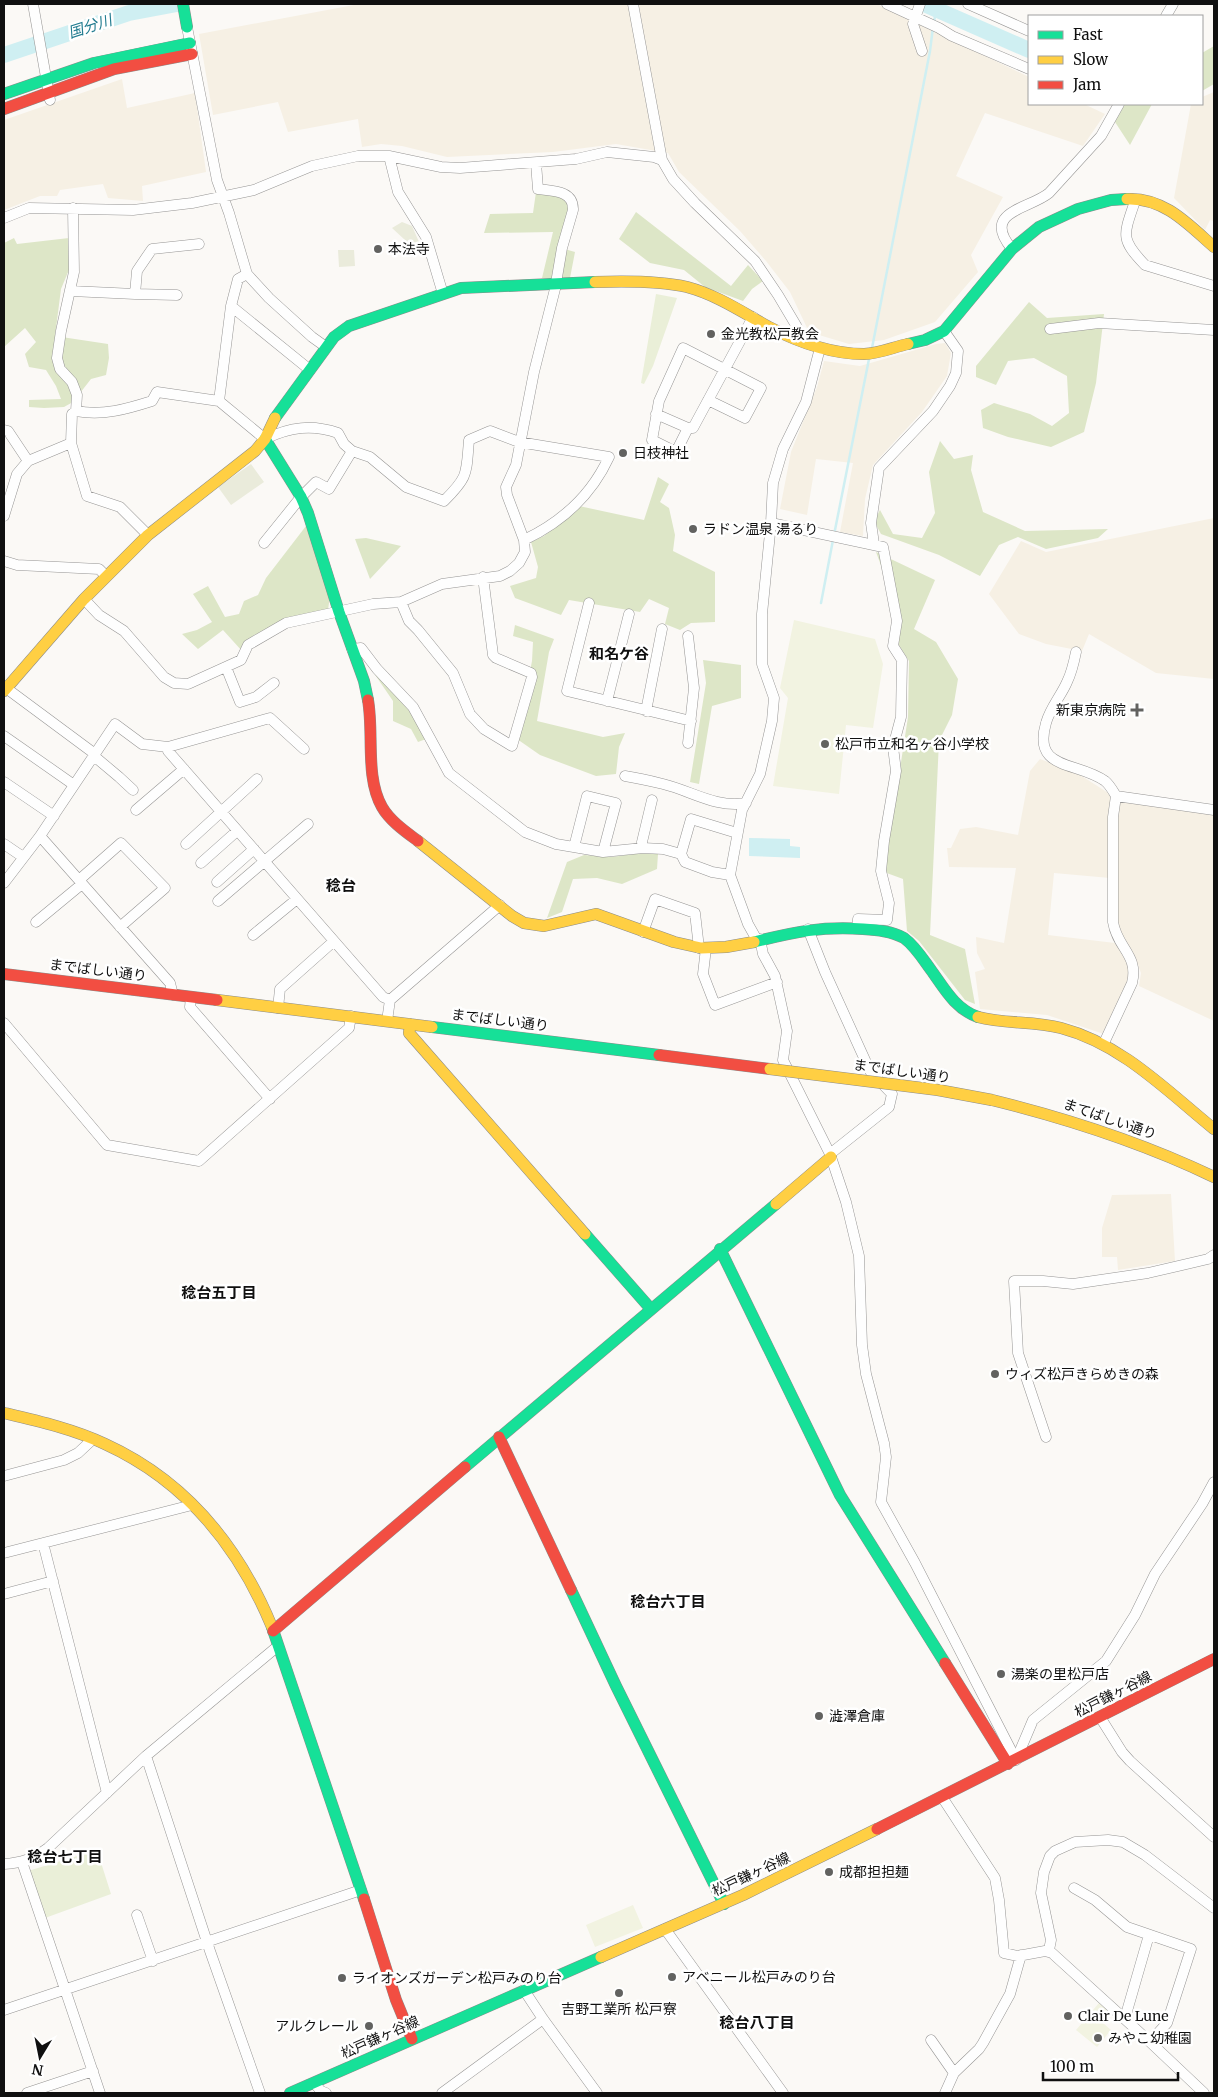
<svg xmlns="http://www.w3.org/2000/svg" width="1218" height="2097" viewBox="0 0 1218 2097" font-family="Merriweather,'Noto Sans JP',serif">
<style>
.farmland{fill:#f6f0e4}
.green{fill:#eaefd8}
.forest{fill:#dde6c7}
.cemetery{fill:#eaebdb}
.pitch{fill:#f2f3e1}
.water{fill:#cfeff2}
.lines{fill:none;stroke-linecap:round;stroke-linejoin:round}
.stream{stroke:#cfeff2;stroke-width:2.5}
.river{stroke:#cfeff2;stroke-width:16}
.street-casing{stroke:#969594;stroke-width:11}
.fast-casing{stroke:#8c8c8a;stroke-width:12}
.slow-casing{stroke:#8c8c8a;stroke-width:12}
.jam-casing{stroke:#8c8c8a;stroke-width:12}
.street{stroke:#fefefe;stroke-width:10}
.fast{stroke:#16e098;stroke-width:11}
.slow{stroke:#ffcf43;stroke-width:11}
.jam{stroke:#f24e42;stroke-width:11}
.slow-bridge-casing{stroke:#8c8c8a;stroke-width:12;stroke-linecap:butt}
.slow-bridge{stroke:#ffcf43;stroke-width:11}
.poi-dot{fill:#626260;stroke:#fff;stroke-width:2}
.labels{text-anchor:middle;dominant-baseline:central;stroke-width:5;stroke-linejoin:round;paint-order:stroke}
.poi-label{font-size:14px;fill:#101010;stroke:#fff;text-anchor:start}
.street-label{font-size:14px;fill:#101010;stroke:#fff}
.water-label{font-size:15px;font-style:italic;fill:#227c90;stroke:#fff}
.neighbourhood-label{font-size:15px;font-weight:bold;fill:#101010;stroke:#fff}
</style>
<rect width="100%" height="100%" fill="#fbf9f6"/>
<path class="farmland" d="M359,4H877L1029,77V104H1084L1105,114L1083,146L985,113L956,176L1003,197L971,255L978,272L935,322L884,340L849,344L809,332L790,292L766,261L740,231L679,172L668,153L616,144L553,152L447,157L402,146L381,144L362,147L358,119L288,132L278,102L213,115L199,34Z
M122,79L127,108L195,93L206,172L142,186L143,201L108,198L103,184L60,190L57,196H40L4,210V120Z
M1214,92V221L1210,220L1205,230L1174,198L1191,104H1202V97Z
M945,343L951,353L947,376L922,412L873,465L865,499L863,536L840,532L853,463L816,459L807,515L780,509L791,452L817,387L824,361L860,366L936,344Z
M1214,518V679L1156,673L1089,634L1082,651L1046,644L1019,634L989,594L1021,541L1046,552Z
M1040,759L1077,773L1113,796L1110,878L1054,873L1048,935L1115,943L1126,957L1131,967L1128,984L1104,1034L1047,1015L980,1009L975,972L985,969L977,953L976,937L1004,943L1016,868L949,867L947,848H951L960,829L976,827L1018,835L1030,771Z
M1120,800L1214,815V1021L1139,986L1141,973L1135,957L1122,940L1117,923V819Z
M1171,1194L1175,1261L1118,1270L1117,1257H1102V1228L1112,1195Z"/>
<path class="green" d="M656,294L677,298L653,366L644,384L641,383Z
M97,1850L111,1894L45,1918L28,1871Z"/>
<path class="forest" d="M1214,46V84L1202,91V53Z
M1125,104H1152L1130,145L1115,122Z
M536,192L562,195L571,206L561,248L575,252L570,278H542L553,232L484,233L490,214L533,213Z
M636,212L731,286L748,265L763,281L752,289L743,301L705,287L684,270L650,263L619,239Z
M14,238L17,244L69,238L71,265L61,289L55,336L108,344L109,358L106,375L91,379L73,402L64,407L44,408L29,407V400L61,399L56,386L46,370L29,367L25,354L36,342L25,328L4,347V243Z
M1029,302L1047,318L1104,314L1096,383L1084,432L1051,447L1008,437L983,428L981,410L994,403L1030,414L1052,426L1069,413L1067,376L1034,358L1008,361L996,385L976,377V366Z
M940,441L954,459L973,455L971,470L983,512L1025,531L1108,529L1098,538L1046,549L1018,537L999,545L980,576L939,555L881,534L874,521L880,510L893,534L922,538L935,513L929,472Z
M658,477L669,484L660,502L669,508L675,535L673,551L715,572V622L691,623L680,630L665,624L669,608L649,599L640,612L569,600L561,615L515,598L510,586L536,578L538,567L531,542L544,536L579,506L644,520Z
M306,526L330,596L328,610L254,635L242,651L223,630L198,649L182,634L197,630L212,622L193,594L208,586L225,617L239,614L244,601L258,595L266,578Z
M366,538L401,546L370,579L355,539Z
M876,552L935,580L914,629L936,642L958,679L952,715L939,741L930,935L965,949L975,1004L965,1000L919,941L907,931L903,879L884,872L908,717L909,661L895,639L901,619Z
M515,625L554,639L549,652L537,721L603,737L625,733L619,747L616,774L596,776L540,755L517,739L532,661L533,642L513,636Z
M703,660L741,665V698L712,706L699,784L690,782L706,683Z
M367,663L411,709L426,739L418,742L411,729L393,721V701Z
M641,853L658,854L657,869L622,884L597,878L573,879L562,912L547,918L567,862L584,855L612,857Z"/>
<path class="cemetery" d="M402,222L412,226L423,251L419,253L392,228Z
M338,250H354L355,266L339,267Z
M251,464L264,482L231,505L218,487Z"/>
<path class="pitch" d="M794,620L875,639L883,664L873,728L846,725L839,794L773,786L788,698L780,688Z
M633,1905L643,1928L595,1947L586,1925Z
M1099,2003L1111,2013L1103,2023L1111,2030L1097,2047L1076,2030Z"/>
<path class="water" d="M749,838L790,839V846L800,847V858L749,856Z"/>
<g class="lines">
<path class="stream" d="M934,22L937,4
M872,348L930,51L933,27
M834,535L869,359
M821,603L833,540"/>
<path class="river" d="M924,4L1029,50
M4,55L129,13L177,4"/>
<defs>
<path id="street" d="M33,4L50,100
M633,4L662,160
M887,4L939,28L952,36L1029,69
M920,4L913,24L922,51
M968,4L1029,31
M1166,16L1173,4
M187,27L217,180L229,213L247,274L269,298L312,337L326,347
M389,156L398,192L426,237L443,294
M1132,199L1134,204C1123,236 1121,240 1145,265L1214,286
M73,208L74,272L61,331L57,358L60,369L72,382L77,395L76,411
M4,218L29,208L133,210L192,203L254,190L312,166L358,156H389L441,167L460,168L576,159L607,152L654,157L662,160L673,179L695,203L755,261L778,295L797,327L799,339
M1012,249C980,211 1030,209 1049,193L1101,136L1119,104
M71,291L135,294
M177,295L135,294L137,271L152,249L199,244
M231,306L310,370
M1050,329L1099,323L1214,330
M708,400L745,418L761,388L683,348L659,401L652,440L676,452L688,428H693C713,391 733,354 753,317
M219,401L231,306L238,279L247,274
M656,414L688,428
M4,430L8,431L28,461
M71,443L87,496L120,507L148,535
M4,516L17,474L28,461L71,443L72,414L76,411C103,416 127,409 152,401L157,392L219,401L265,439C290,427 312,424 338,433L344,444L352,451L370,457L406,487L444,501C469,476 466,474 469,440L490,431L519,442L609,457C592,494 562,522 524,540
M771,523L883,547L897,621L893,646L902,660L901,717L893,747L896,771L884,841L881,871L889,903L887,920L858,919L857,928
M264,543L301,497L316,482L329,489L352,451
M874,544L871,523L879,468L933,411L950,386L956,373L958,351L944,331
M4,561L17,565L99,569L106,576
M84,599L99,615L124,631L164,677L174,683L188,684L241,660L248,645L286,623L373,604L401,602L442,584L500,576L510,571L519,563L525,552L524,540L507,495L506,487L516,465L534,372L555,289L562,248L573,210C574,190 552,191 538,189L536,163
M401,602L409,621L418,630L453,673L470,714L484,729L512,746L532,677L531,673L496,658L493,655L483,577
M589,603L567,691L691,721
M352,649L361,648L377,669L413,707L449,773L525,832L556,844L603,852L643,848L663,849L681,854L685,862L712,872L730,875
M1076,652C1074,662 1072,672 1067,682C1061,696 1050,708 1046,723C1032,771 1077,761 1105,781C1110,785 1113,791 1116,796
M226,667L240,702L256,697L274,683
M6,688L95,754
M607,701L629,614
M646,711L662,629
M4,736L74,785
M688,743L694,688L688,636
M168,747L270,718L304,749
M94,756L119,777L133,790
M625,776C638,778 651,781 663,784C692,791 715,808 746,803
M4,782L54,816
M136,810L184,769
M40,836L170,983L173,995
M4,844L23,857
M186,844L257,779
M574,847L587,796L616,803L603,852
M643,848L642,842L652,800
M681,854L691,819L737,833
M201,863L237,831
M79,880L121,843L165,888L120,927
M217,882L254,849
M4,883L40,836L115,724L142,744L168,747V751L383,997L390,1000L387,1021
M218,901L308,824
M36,922L82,884
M808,929L825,972L870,1071L892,1094L889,1107L830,1154L846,1202L859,1256L862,1345L866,1374L884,1443L886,1457L881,1502L915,1563L1016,1760
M643,932L655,899L695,913L699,948
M253,935L297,899
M760,939L763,954L775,976L787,1031L783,1060L830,1154
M757,940L748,924L730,875L742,810L760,774L772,721L774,698L762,664V614L771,523L773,483L783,449L806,402L820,348
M706,948L703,974L715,1005L777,982
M191,997L190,1007L270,1099
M390,1000L500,905
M278,1008L280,989L334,941
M4,1023L107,1145L199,1161L349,1028L351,1016
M1104,1043L1132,983C1139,955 1117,948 1113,922V817L1116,796L1214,810
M1046,1437L1018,1353L1014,1281H1043L1073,1284L1148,1273L1208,1259L1214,1255
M4,1476L64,1460L78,1453L93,1439
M43,1543L107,1793
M4,1553L192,1505
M4,1594L53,1581
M1100,1717L1122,1752L1130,1761L1214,1837
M146,1756L210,1951L260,2093
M1016,1760L1033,1720L1106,1661L1135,1615L1155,1574L1202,1504L1214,1482
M942,1797L995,1878L999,1900L1004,1953L1018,1956L1045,1951L1052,1953L1150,2042L1204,2093
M22,1862L100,2093
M4,1864C21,1863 33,1859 48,1848L146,1756L278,1646
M1074,1888L1095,1900L1127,1927L1191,1949L1167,2023L1150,2042
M137,1915L153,1961
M665,1929L783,2093
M1049,1950L1051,1940L1041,1893L1044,1872L1050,1856L1055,1851L1075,1842L1108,1840L1123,1842L1145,1855L1214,1908
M524,1990L543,2019L597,2093
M4,2010L361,1890
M1125,2018L1149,1935
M931,2040L954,2073
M314,2083L321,2091L326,2093
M27,2093L93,2071
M442,2093L543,2019
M945,2093L954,2073L979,2049L983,2043L1010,1994L1021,1955"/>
<path id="fast" d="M183,4L187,27
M4,94L94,63L190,43
M908,344L925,340L944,331L1012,249L1039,227L1078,209L1111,200L1127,199
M275,418L334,337L349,326L461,288L595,282
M265,439L301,497L308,513L339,612L364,681L368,700
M754,942C794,932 822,926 863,929C877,930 891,931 904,938C915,946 923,959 931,970C944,988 955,1009 978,1017
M432,1027L659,1055
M585,1234L650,1308
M720,1249L840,1495L945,1663
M465,1467L776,1204
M571,1590L616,1686L724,1904
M272,1627L364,1899
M290,2093L601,1957"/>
<path id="slow" d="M1127,199C1164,197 1189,225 1214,247
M595,282C623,281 660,281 687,287C717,295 742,312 769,327C798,342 831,354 864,354C878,354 894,347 908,344
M4,691L84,599L148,535L255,451L265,439L275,418
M418,841L512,916L524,923L544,926L596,914L674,942L701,948L726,947L754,942
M217,1000L432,1027
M978,1017C1005,1024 1034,1021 1061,1028C1122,1044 1167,1091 1214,1129
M410,1024L409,1033L585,1234
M992,1100C1069,1119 1143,1143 1214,1177
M776,1204L831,1157
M4,1413C38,1421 73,1429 105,1444C186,1481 239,1547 272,1627
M601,1957L743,1895L877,1829"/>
<path id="jam" d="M4,109L114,69L192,54
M368,700C374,734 365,777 382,807C390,821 406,832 418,841
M4,974L217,1000
M659,1055L770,1069
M499,1437L571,1590
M273,1631L465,1467
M945,1663L1008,1764
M877,1829L1214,1659
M364,1899L396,2000L412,2039"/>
</defs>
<use href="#street" class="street-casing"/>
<use href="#fast" class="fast-casing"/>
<use href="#slow" class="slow-casing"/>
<use href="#jam" class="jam-casing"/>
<use href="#street" class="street"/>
<use href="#fast" class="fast"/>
<use href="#slow" class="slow"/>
<use href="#jam" class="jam"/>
<defs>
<path id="slow-bridge" d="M770,1069L938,1090L992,1100"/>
</defs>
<use href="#slow-bridge" class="slow-bridge-casing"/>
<use href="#slow-bridge" class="slow-bridge"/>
</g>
<g class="poi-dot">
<circle cx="378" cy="249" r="5"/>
<circle cx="711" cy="334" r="5"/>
<circle cx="623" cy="453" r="5"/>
<circle cx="693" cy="529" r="5"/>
<path d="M1134.5 702.5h5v5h5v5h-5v5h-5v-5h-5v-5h5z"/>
<circle cx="825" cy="744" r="5"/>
<circle cx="995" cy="1374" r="5"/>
<circle cx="1001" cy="1674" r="5"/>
<circle cx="819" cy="1716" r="5"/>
<circle cx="829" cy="1872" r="5"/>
<circle cx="672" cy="1977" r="5"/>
<circle cx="342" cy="1978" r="5"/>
<circle cx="619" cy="1993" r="5"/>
<circle cx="1068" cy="2016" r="5"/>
<circle cx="369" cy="2026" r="5"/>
<circle cx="1098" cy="2038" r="5"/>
</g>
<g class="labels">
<g class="poi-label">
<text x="388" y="249">本法寺</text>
<text x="721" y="334">金光教松戸教会</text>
<text x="633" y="453">日枝神社</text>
<text x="703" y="529">ラドン温泉 湯るり</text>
<text x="1126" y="710" text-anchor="end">新東京病院</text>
<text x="835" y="744">松戸市立和名ヶ谷小学校</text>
<text x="1005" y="1374">ウィズ松戸きらめきの森</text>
<text x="1011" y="1674">湯楽の里松戸店</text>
<text x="829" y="1716">澁澤倉庫</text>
<text x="839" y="1872">成都担担麺</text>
<text x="682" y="1977">アベニール松戸みのり台</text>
<text x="352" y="1978">ライオンズガーデン松戸みのり台</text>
<text x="619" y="2009" text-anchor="middle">吉野工業所 松戸寮</text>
<text x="1078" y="2016">Clair De Lune</text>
<text x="359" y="2026" text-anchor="end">アルクレール</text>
<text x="1108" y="2038">みやこ幼稚園</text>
</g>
<g class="street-label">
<text transform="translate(98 970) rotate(7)">までばしい通り</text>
<text transform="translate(500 1020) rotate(7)">までばしい通り</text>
<text transform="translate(902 1071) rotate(8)">までばしい通り</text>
<text transform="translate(1110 1119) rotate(19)">まてばしい通り</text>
<text transform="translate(1113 1694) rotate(-27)">松戸鎌ヶ谷線</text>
<text transform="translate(751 1874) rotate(-25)">松戸鎌ヶ谷線</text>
<text transform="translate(380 2037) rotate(-24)">松戸鎌ヶ谷線</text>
</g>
<g class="water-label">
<text transform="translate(90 26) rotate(-18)">国分川</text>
</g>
<g class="neighbourhood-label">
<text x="619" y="653">和名ケ谷</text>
<text x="341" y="885">稔台</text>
<text x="219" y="1292">稔台五丁目</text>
<text x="668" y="1601">稔台六丁目</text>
<text x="65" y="1856">稔台七丁目</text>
<text x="757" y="2022">稔台八丁目</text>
</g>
</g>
<rect width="1218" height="2097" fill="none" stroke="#101010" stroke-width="10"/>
<rect x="1028" y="15" width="175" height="90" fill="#ffffff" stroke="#9f9f9f"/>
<rect x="1038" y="31" width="25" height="8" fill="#16e098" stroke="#9f9f9f"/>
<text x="1073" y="40" font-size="15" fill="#101010">Fast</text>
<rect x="1038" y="56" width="25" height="8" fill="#ffcf43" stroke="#9f9f9f"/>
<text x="1073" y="65" font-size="15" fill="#101010">Slow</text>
<rect x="1038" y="81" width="25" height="8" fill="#f24e42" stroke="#9f9f9f"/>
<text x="1073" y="90" font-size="15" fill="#101010">Jam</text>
<g transform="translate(40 2057) rotate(190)" stroke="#ffffff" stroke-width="4" paint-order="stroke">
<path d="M0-4L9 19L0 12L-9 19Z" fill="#101010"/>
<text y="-8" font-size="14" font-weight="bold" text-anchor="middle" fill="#101010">N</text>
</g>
<path d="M1043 2072v8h135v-8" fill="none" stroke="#101010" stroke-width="2.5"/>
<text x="1050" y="2072" font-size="15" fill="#101010" stroke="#ffffff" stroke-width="4" paint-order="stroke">100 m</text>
</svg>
